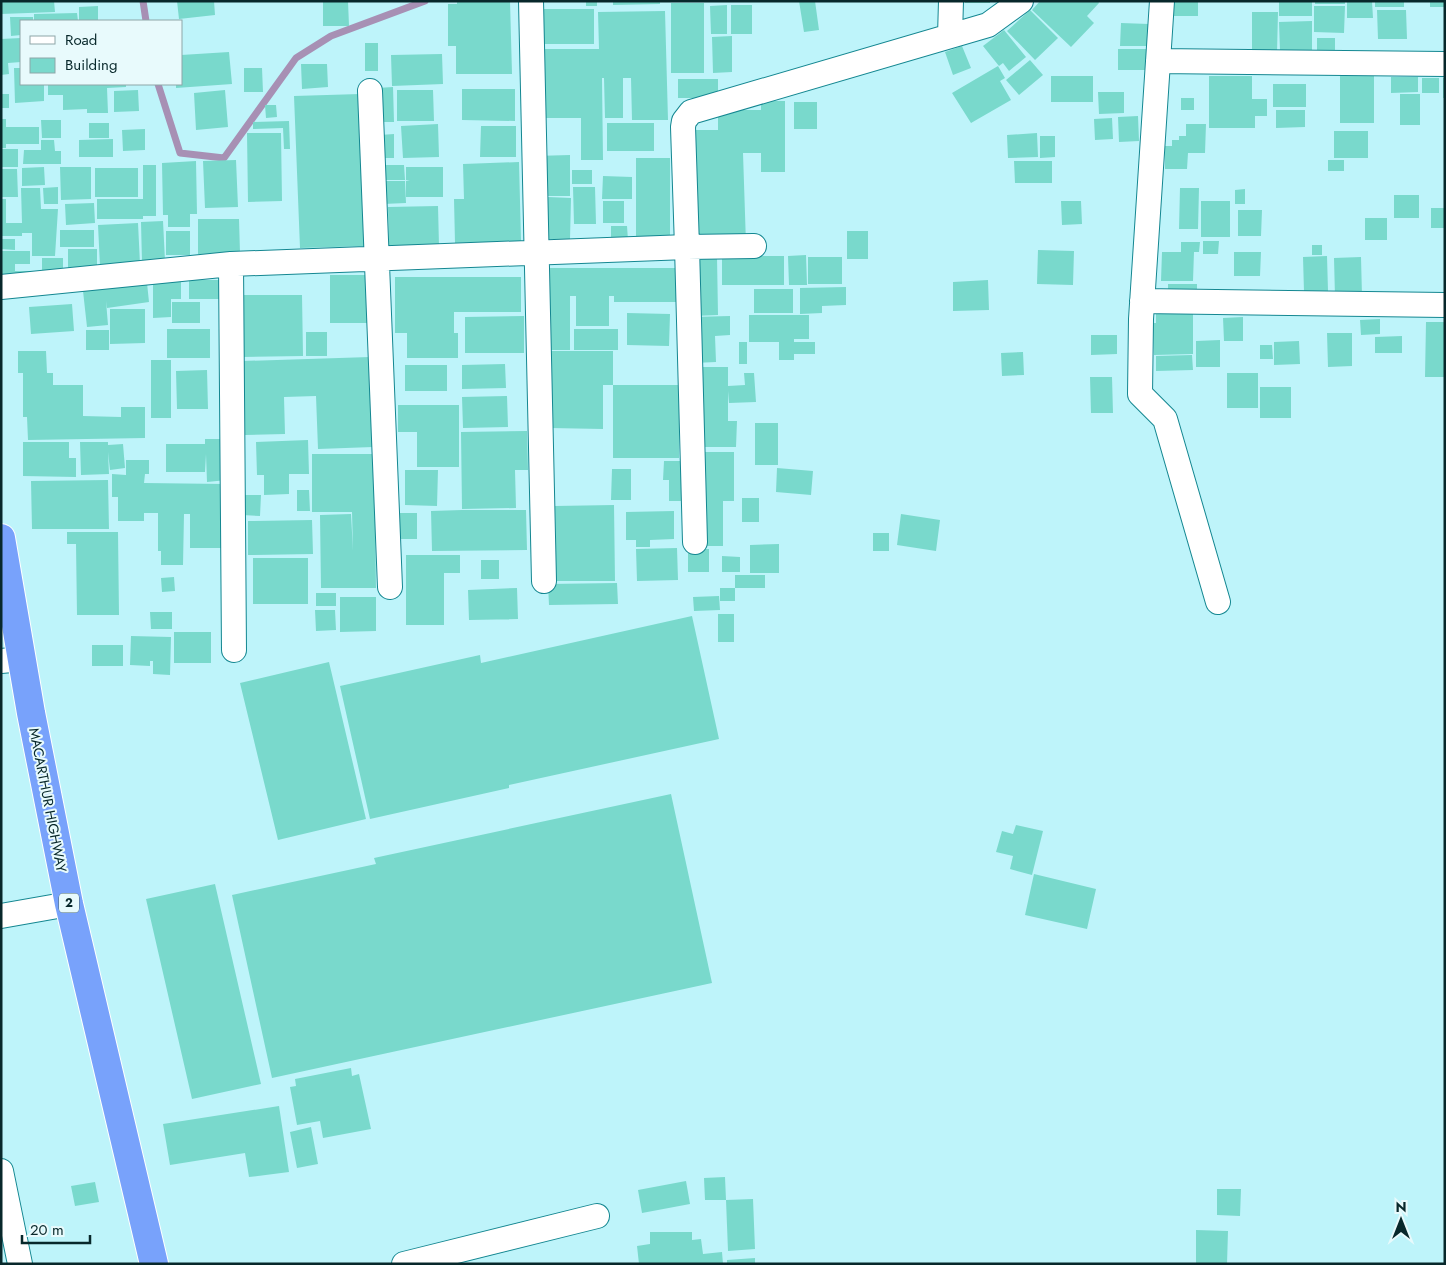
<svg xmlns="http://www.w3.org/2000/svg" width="1446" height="1265" viewBox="0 0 1446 1265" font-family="Jost,sans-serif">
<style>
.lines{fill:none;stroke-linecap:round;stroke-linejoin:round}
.stream{stroke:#a790b4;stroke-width:7}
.building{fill:#79d9cc}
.minor-casing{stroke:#148791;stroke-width:26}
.highway-casing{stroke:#fff;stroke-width:30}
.minor{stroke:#fff;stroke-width:24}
.highway{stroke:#78a2fb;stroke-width:28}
.labels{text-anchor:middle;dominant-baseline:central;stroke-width:4;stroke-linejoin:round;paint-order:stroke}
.shield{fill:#e8fafc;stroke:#4b676a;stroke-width:1}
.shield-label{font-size:12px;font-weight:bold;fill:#08282b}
.street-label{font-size:14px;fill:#08282b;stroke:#e8fafc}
</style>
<rect width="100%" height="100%" fill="#bef4fa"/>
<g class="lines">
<path class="stream" d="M143,1L146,21
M158,84L180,153L224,158L296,58L331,36L425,1"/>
</g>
<path class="building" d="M1,1H54L55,12L1,14Z
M177,1H214L215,15L179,19Z
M323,1H348L349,26H323Z
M457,1H510L512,74H456V46H448V4H457Z
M586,1H597V6H586Z
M613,1H660V4L613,5Z
M799,1H815L819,30L804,32Z
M965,1H990V3H965Z
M1040,1H1098L1099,3L1087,16L1094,23L1071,47L1032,10Z
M1172,1H1198V16H1172Z
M1279,1H1312V16H1279Z
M1315,1H1345V4H1315Z
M1347,1H1372L1373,18H1347Z
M1375,1H1404V7H1375Z
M1430,1H1445V7H1430Z
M671,3H704V73H671Z
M727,5V34H711L710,6Z
M731,5H752V34H731Z
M98,6V21H79V7Z
M1314,6H1345L1344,33L1314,32Z
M543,9H594V44H543Z
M1030,10L1058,38L1035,60L1007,31Z
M1377,10H1406L1407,39H1378Z
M665,11L668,120H632L631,78H623V118H605L604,78H602L603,160H581V118H536L543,49H599L598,12Z
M1252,12H1278L1277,53H1252Z
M77,13L78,21H34V14Z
M10,17H33V21H21V35L11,36Z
M1312,21V50L1280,51L1279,22Z
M1121,23L1149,24L1148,46H1120Z
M1004,30L1026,57L1009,71L1003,63L999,66L983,46Z
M732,36V72L713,73L712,37Z
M21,38V62L8,63L9,74L1,75V39Z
M1317,38H1335V56H1317Z
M365,43H378V71H365Z
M962,46L971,68L953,75L945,52Z
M1118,49H1146V70H1118Z
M229,52L232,84L176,88V84H181V55Z
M442,54L443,84L392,86L391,55Z
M1030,60L1043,75L1019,95L1006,80Z
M301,64H327L328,87L302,89Z
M998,66L1005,78L1000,81L1011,100L971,123L952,93Z
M14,68H21V84H44V101L15,103Z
M244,68H262L263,92H244Z
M1340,72H1374V123H1340Z
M1051,76H1093V102H1051Z
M1209,76H1252V99H1267V116H1255V128H1209Z
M1391,77H1418V92L1391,93Z
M1422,78H1439V93H1422Z
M1443,78H1445V98H1443Z
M678,79H718V98H678Z
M52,84H126V87L107,88L108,113H87V109L63,110V95H48V85Z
M1273,84H1306V107H1273Z
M393,87L394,122H382L377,88Z
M462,89H515V121L462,120Z
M138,90L139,111L114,112V91Z
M225,90L228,127L196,130L194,93Z
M397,90H433L434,121H397Z
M1098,92H1124V113L1099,114Z
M1,94H9V108H1Z
M360,94L366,246L300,248L294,96Z
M1400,94H1420V125H1400Z
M1181,98H1194V110H1181Z
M761,101H785V172H761V153H743L746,244H691V130H718V110H761Z
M794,102H817V129H794Z
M265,105H276L277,117L266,118Z
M1276,110H1305V127L1276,128Z
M1138,116L1139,141L1119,142L1118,117Z
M1112,118L1113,139L1095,140L1094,119Z
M1,119H6V127H39V144H6V148H1Z
M41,120H61V138H42Z
M289,121L290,149H284L283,128L253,129V122Z
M89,123H109V138H89Z
M607,123H654V151H607Z
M438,124L439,157L403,158L401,126Z
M1186,124H1206L1205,153H1188L1187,169H1165V146H1172V140H1179V136H1186Z
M481,126H516V157H480Z
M145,129V150L123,151L122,130Z
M1334,131H1368V158H1334Z
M247,133H281L282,201L248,202Z
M1037,133L1038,157L1008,158L1007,135Z
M394,134V158H380V135Z
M1040,136H1055V157L1040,158Z
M113,139V157H79V140Z
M41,140H54L55,151H61V164H23L24,150H41Z
M1,149H18V167H1Z
M570,155V196H544L535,156Z
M636,158H670V236H636Z
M236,160L238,207L205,208L203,161Z
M1328,160H1344V171H1328Z
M196,161L197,214H190V227H168V215H163L162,163Z
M1014,161H1052V183H1015Z
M519,162L521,241L455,243L454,199H464L463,164Z
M143,165H156V216H143V219H97V199H143Z
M385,165H404L405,180H386Z
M44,167L45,185L22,186V168Z
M60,167H91V199L61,200Z
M406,167H443V197H406V181L410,180H406Z
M95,168H138V197H95Z
M1,169H17L18,197H1Z
M572,170H592V184H572Z
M603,176L632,177V199H602Z
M382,181H405L406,203L383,204Z
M58,187V204H44L43,188Z
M573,187H595L596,224H574Z
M21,188H40L41,209H58L55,256H32V233H22V236H1V199H6V223H22Z
M1180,188H1199L1198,229H1179Z
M1245,189V204H1235V190Z
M1394,195H1419V218H1394Z
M548,197L571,198L570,239H547Z
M603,201H624V223H603Z
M1061,201H1081L1082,224L1062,225Z
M1201,201H1230V237H1201Z
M94,203L95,223L66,225L65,204Z
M438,206L439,246L389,247L388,207Z
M1431,208H1445V228H1431Z
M1238,210H1262L1261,236H1238Z
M1365,218H1387V240H1365Z
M198,219H239L240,253L198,254Z
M163,221L165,261L142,262L141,222Z
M138,223L140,264L100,266L98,225Z
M611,226H627L628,240H611Z
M60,230H94V247H60Z
M166,231H190V255H166Z
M847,231H868V259H847Z
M2,239H15V250L1,249Z
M1203,241H1219L1218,254H1203Z
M1181,242H1200L1199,252H1194L1193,281H1161L1162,252H1181Z
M1312,245H1322V255H1312Z
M68,249H97V271H68Z
M1038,250L1074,251L1073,285L1037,284Z
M2,251H30V264H15V271H40V280H1Z
M1234,252H1261L1260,276H1234Z
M806,255L807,285H789L788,256Z
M722,256H784V285H722Z
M1327,256L1328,291L1304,292L1303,257Z
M692,257H717L718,315L693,316Z
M808,257H842V284H808Z
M1361,257L1362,296L1335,297L1334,258Z
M42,258H63V274H42Z
M541,268H677V302H614V296H609V326H576V296H570V350H541Z
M330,275H371V323H330Z
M395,277H521V312H454V333H458V358H407V333H395Z
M181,279V299H171V317L153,318V280Z
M189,280H220V299H189Z
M988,280L989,310L953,311V282Z
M147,283L149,302L107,308L106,301L108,325L87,327L83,291Z
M1168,284H1197V296H1168Z
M846,287V305L822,306V313L800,314V288Z
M754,289H793V313H754Z
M242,295H302L303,356L242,357Z
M172,302H200V323H172Z
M72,304L74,331L31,334L29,307Z
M110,309H145V343L110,344Z
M1193,312V354L1154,355L1153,323H1156V313Z
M627,313L670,314L669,346L627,345Z
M749,315H809V339H794V342H815V354H794V360H779V342H749Z
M524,316V353H465V317Z
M730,316V335L715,336L716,362L694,363L693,317Z
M1243,317V341H1224L1223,318Z
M1380,319V334L1361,335L1360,320Z
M1426,322H1445V377H1425Z
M167,329H210V358H167Z
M574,329H618V350H574Z
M86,330H109V350H86Z
M306,332H327V356H306Z
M1327,333H1352V366L1328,367Z
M1091,335H1117V354L1091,355Z
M1402,336V353H1375V337Z
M1220,340V367H1196V341Z
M1299,341L1300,364L1274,365V342Z
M739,342H747V364H739Z
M1260,345H1272L1273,359H1260Z
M18,351H46L47,373H53V385H83V416L121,417V407H145V438L28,440L27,417H23V373H18Z
M543,351H613V385H603V429L550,428Z
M1023,352L1024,375L1002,376L1001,353Z
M1192,355L1193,370L1156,371V356Z
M370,357L373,447L318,449L316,396L284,397L285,434L245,435L242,361Z
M151,360H171V418H151Z
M505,364L506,388L462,389V365Z
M405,365H447V391H405Z
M696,367H728V386L745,385L744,373H754L756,402L729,403L728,391V421H737L736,447H695Z
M207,370L208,409H177L176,371Z
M1227,373H1258V408H1227Z
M1090,377H1112L1113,413H1091Z
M613,385H679V458H613Z
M1260,387H1291V418H1260Z
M507,396L508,427L463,428L462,397Z
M398,405H459V467H417V432H398Z
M755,423H778V465H755Z
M527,431L528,470H515L516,508L462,509L461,432Z
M205,439H225L227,480L207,482L206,454L205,472H166V444H205Z
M308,440L309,474H289V494L264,495V475H257L256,442Z
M23,442H69V458H76V477L23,476Z
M80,442H108V445L123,444L125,468L110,470L108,452L109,474L81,475Z
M698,452H734V501H723V546H698Z
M312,454H374L376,588H321L320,515L351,514L353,551L352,512H312Z
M126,460H149V474H145L144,483L225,484V548H190V514H184L183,565H161V551H158V513H144V521H118V497H112V474L126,475Z
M664,461H683V501H669V480H663Z
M777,468L813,471L811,495L776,492Z
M612,469H631V500H611Z
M405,470H438L437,506L405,505Z
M108,480L109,529H32L31,481Z
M297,490H309L310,511H297Z
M242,495H261L260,516L242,515Z
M742,498H759V522H742Z
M614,505L615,581H547V568L556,569L555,506Z
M462,510H526L527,550L432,551L431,511Z
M674,511V539L650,540V547H636V540H626V512Z
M400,513H417V539H400Z
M901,514L940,520L936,551L897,545Z
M312,520L313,554L248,555V521Z
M67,532H118L119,615H77L76,544H67Z
M873,533H889V551H873Z
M779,544V573H750V545Z
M677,548L678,580L637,581L636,549Z
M688,549H709V572H688Z
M406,555H460V573H444V625H406Z
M722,556L740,557V572H722Z
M253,558H308V604H253Z
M481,560H499V579H481Z
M735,575H765V588H735Z
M174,577L175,591L162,592L161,578Z
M617,583L618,604L549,605L548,584Z
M517,588L518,619L469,620L468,590Z
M720,588H735V601H720Z
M316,593H336V606H316Z
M719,596L720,610L694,611L693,597Z
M340,597H376V631L340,632Z
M315,610H335L336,630L316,631Z
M150,612H172V629H151Z
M718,614H734V642H718Z
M692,616L719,739L509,785V788L370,819L340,686L480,655L481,663Z
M174,632H211V663H174Z
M131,636L171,637L170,675L153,674V661H150V666L130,665Z
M92,645H123V666H92Z
M329,662L366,819L278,840L240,683Z
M671,794L712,983L272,1078L232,895L376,864L374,858Z
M1016,825L1043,831L1032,875L1010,869L1013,856L996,852L1002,831L1013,834Z
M1034,874L1096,889L1087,929L1025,915Z
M215,884L261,1084L192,1099L146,899Z
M351,1068L352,1076L359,1074L371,1129L323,1138L320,1121L297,1125L290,1087L296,1086L295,1079Z
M279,1106L289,1172L249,1177L245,1153L170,1165L163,1124Z
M311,1127L318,1164L297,1168L290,1132Z
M725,1177L726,1200L753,1199L755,1249L728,1251L726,1200H705L704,1178Z
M686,1181L690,1204L642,1213L638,1190Z
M95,1182L99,1202L75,1206L71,1186Z
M1217,1189H1241L1240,1216L1217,1215Z
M1196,1230L1228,1231L1227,1264H1196Z
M650,1232H692V1240L701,1239L703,1254L722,1252L723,1264H639L637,1246L650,1244Z
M755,1258V1264H727V1260Z"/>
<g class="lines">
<defs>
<path id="minor" d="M531,1L544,581
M1162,1L1141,319L1140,394L1165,419L1218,602
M950,36L951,1
M1158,61L1445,64
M370,91L390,587
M231,264L234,650
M1,287L231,264L687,247L683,127L684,121L691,112L988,25L1021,1
M1142,301L1445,305
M695,542L687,247L754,246
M1,661L22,659
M1,916L69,904
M1,1171L20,1264
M404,1264L597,1216"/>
<path id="highway" d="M1,538L31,713L69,904L154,1264"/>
</defs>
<use href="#minor" class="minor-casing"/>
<use href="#highway" class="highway-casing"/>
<use href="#minor" class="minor"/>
<use href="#highway" class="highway"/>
</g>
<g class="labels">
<rect class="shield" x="59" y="893.5" width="20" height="19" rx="4"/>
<g class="shield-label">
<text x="69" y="903">2</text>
</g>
<g class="street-label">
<text transform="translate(48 800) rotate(79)">MACARTHUR HIGHWAY</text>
</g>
</g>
<rect width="1446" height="1265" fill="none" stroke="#08282b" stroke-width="5"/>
<rect x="20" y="20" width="162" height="65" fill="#e8fafc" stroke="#8ea6a8"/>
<rect x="30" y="36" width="25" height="8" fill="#ffffff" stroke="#8ea6a8"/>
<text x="65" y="45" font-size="15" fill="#08282b">Road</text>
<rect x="30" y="58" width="25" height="15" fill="#79d9cc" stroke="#8ea6a8"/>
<text x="65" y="70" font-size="15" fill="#08282b">Building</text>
<g transform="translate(1401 1220)" stroke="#e8fafc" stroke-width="4" paint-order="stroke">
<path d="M0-4L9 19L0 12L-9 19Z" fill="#08282b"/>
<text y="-8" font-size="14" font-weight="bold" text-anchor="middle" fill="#08282b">N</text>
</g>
<path d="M22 1235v8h68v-8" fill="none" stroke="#08282b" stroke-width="2.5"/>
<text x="30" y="1235" font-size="15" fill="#08282b" stroke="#e8fafc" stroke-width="4" paint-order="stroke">20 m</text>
</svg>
